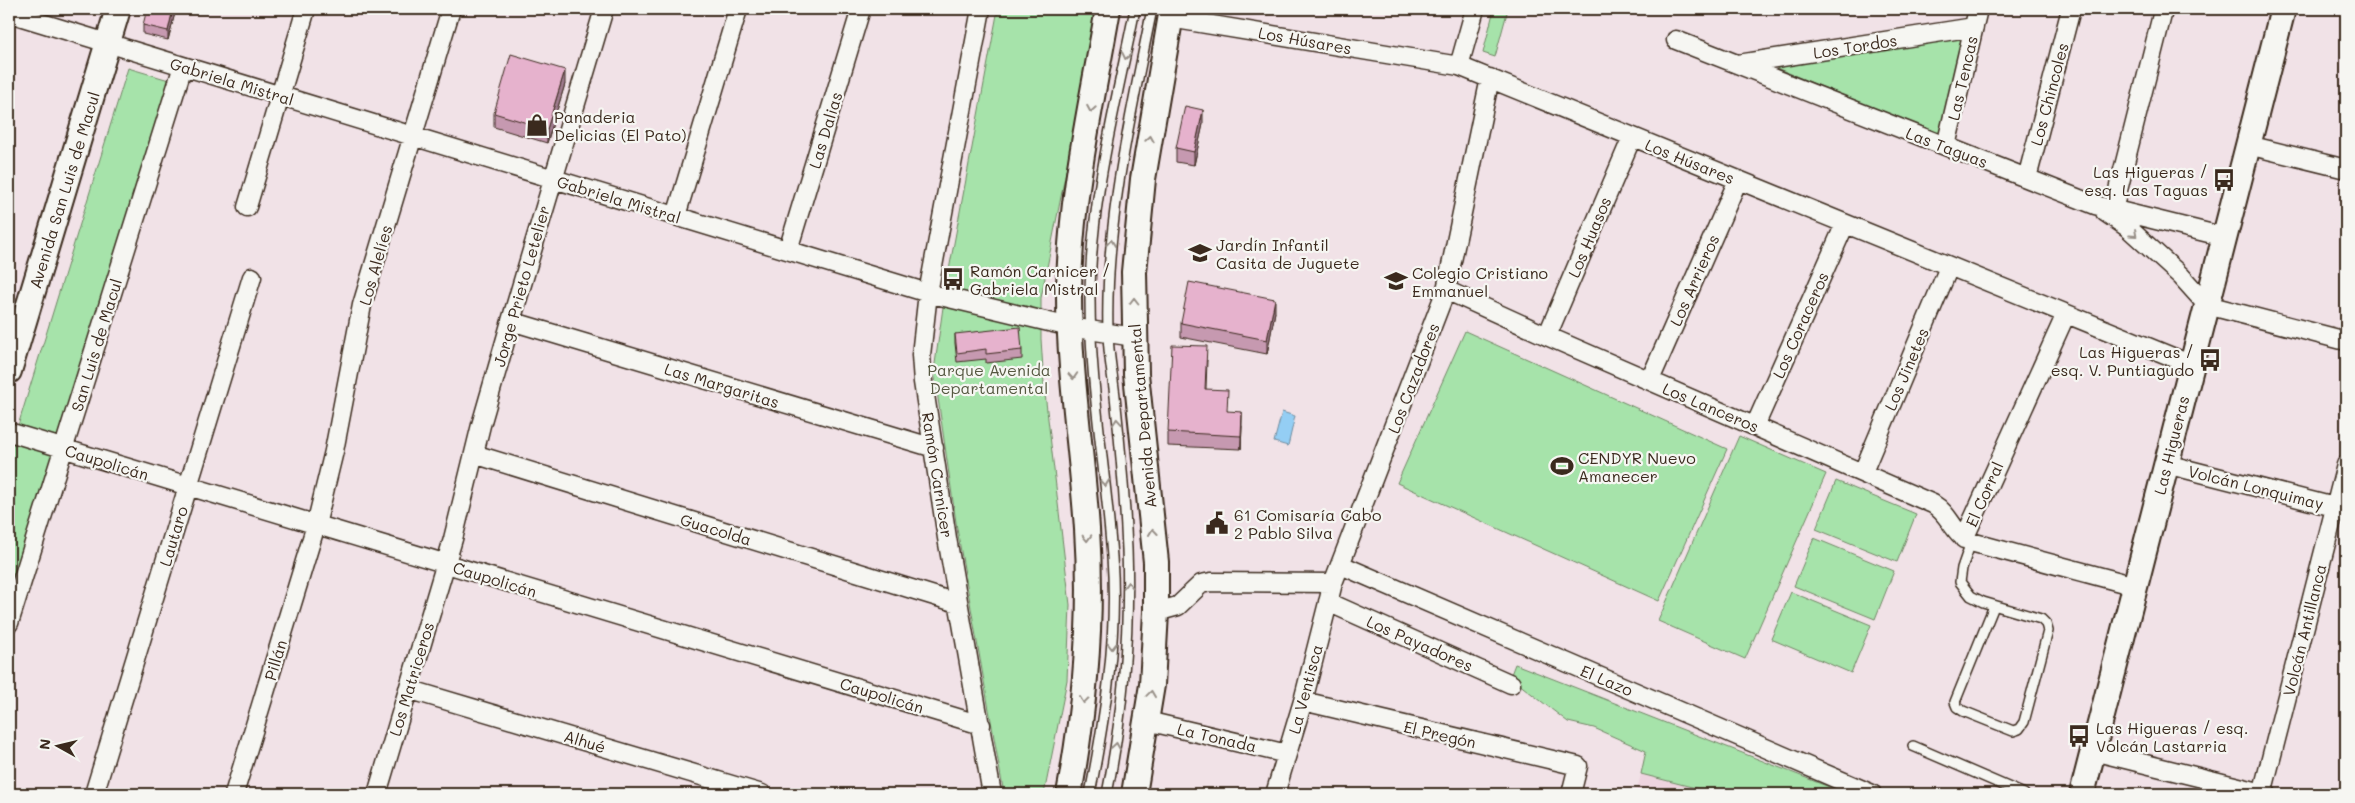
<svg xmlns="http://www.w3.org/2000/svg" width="2355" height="803" viewBox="0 0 2355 803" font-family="Mali,sans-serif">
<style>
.built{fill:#eed4df}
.green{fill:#a6e3aa;stroke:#708664}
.water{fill:#94cef4;stroke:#708c9e}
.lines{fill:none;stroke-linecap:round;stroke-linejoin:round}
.lane-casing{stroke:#3b2a1e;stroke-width:12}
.street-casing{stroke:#3b2a1e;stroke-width:21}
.secondary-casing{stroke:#3b2a1e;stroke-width:28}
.lane{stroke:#f6f6f2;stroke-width:9}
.street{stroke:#f6f6f2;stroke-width:18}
.secondary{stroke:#f6f6f2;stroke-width:24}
.wall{fill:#c699b0;stroke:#3b2a1e}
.shaded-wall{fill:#a17d90;stroke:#3b2a1e}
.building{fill:#e6b2cd;stroke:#3b2a1e}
.oneway{stroke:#989088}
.labels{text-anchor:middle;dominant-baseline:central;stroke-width:4.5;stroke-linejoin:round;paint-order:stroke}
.street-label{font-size:16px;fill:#3b2a1e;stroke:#f6f6f2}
.poi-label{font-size:16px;fill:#3b2a1e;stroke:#f6f6f2;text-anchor:start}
.park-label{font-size:16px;fill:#565841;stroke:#f6f6f2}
</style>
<rect width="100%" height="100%" fill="#f1e2e7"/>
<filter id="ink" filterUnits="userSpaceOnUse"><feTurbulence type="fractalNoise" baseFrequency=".02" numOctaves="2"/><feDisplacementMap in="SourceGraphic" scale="10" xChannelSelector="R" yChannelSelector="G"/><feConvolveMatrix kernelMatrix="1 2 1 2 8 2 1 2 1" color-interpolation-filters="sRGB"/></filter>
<g filter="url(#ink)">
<path class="built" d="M1641,774L1719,794H1636Z"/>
<path class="green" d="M998,9H1098L1041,298V339L1044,385L1070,605L1067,680L1044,794H1004L957,529L934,371L946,286Z
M1494,9H1508L1495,57L1483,53Z
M1962,38L1939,135L1774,67Z
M128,68L169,80L9,595V455Z
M1465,331L1727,449L1659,601L1397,483Z
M1739,436L1826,474L1745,659L1658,621Z
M1836,481L1916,514L1897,562L1816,529Z
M1814,538L1894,571L1875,619L1794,586Z
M1791,592L1871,625L1851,673L1771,639Z
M1515,664L1847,794H1719L1641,774L1646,751L1594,728L1568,722L1510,677Z"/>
<path class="water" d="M1282,412L1295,416L1288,446L1274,442Z"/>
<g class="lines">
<defs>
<path id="lane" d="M1971,542L1962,568L1960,582L1971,596L1983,602L2041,619L2046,624L2048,631L2024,722L2019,729L2013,731L1963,711L1957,707L1955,702L1994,606
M1913,746L2024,794
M1090,794C1105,716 1118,637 1112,557C1106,471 1090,386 1090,299C1090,201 1116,104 1135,9
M1107,794C1123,713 1130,632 1127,549C1125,502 1121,454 1116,406C1114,381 1108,356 1108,331C1105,222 1131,115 1152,9"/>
<path id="street" d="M981,9L928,293L921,355L923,382L947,538L992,794
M9,13L928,293L1070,327L1134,337
M1170,18L1459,66L2192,365
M1676,40L2095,205L2225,237
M1738,64L1974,27
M1459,66L1475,9
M2248,145L2346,169
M1946,146L1978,9
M2027,178L2071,9
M247,207L306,9
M2113,210L2163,11
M2105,212L2127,227L2181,276L2207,305L2346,341
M676,216L738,9
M788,250L861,9
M1446,290L1547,336L1933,504C1950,514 1953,534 1971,542L2135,586
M511,321L934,448
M1547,336L1632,137
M1650,380L1738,180
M1755,426L1845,224
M9,432L981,725
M474,454L957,603
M2166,464L2346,510
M1863,472L1949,267
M1964,539L2066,314
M1341,565L1872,794
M1328,602L1511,684
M1156,612L1178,606L1201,584L1211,582L1333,583
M9,623L183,66
M408,689L762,794
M1303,701L1578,766L1571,794
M1147,721L1287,754
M2093,751L2267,794
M94,794L252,277
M234,794L316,525L334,451L362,305L451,9
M377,794L453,539L481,425L511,321L604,9
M1275,794L1303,701L1333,583L1446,290L1490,78
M2262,794L2346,465"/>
<path id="secondary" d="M9,371L118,9
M1069,794C1085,707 1093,619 1087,529C1082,452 1069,374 1069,296C1069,199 1092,103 1108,9
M1134,794L1152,685L1156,612V562L1136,374L1134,272L1143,179L1172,9
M2082,794L2283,9"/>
</defs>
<use href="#lane" class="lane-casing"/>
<use href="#street" class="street-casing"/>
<use href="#secondary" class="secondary-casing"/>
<use href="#lane" class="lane"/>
<use href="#street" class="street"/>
<use href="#secondary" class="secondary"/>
</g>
<path class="wall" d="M176,9L168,40L143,34V25Z
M565,84L547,143L494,127V113Z
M1203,124L1194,165L1176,162V148Z
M1275,312L1267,354L1181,337V323Z
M955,334L1022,350V359L986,363V359L957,362L955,343Z
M1207,360L1206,389L1242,426L1241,449L1168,446V432Z"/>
<path class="shaded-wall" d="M173,9H176L168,40V31Z
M565,70V84L547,143V129Z
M1203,110V124L1194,165V152Z
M1275,299V312L1267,354V340Z
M1242,412V426L1241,449V436Z"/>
<path class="building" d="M147,9H173L168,31L143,25Z
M511,54L565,70L547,129L494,113Z
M1185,106L1203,110L1194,152L1176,148Z
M1189,282L1275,299L1267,340L1181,323Z
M1020,327L1022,350L986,354V349L957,353L955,334Z
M1172,345L1207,346L1205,389L1228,390L1227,411L1242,412L1241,436L1168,432Z"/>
<defs><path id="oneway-chevron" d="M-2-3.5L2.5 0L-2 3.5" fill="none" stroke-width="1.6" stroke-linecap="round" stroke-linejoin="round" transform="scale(1.25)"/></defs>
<g class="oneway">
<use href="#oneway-chevron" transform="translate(1126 56) rotate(102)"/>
<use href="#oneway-chevron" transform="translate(1091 109) rotate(100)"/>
<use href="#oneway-chevron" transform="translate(1150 139) rotate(-81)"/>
<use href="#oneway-chevron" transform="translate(2134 234) rotate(42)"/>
<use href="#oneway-chevron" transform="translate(1111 243) rotate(-83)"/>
<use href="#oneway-chevron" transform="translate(1134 301) rotate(-90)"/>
<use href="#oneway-chevron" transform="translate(1073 376) rotate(86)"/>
<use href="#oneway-chevron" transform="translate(1117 422) rotate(-94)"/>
<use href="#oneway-chevron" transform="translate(1105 483) rotate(84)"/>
<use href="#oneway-chevron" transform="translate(1153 532) rotate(-96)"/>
<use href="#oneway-chevron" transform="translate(1087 538) rotate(88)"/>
<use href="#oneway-chevron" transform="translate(1128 585) rotate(-91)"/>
<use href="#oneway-chevron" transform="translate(1112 646) rotate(90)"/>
<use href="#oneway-chevron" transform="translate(1151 694) rotate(-82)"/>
<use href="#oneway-chevron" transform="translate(1084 700) rotate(97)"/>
<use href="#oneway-chevron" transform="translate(1116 746) rotate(-81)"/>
</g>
</g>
<defs>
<symbol id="shop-bare" viewBox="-9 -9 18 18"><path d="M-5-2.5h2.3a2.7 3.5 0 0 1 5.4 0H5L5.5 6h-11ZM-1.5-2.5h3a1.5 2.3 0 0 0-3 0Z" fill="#3b2a1e" stroke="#f6f6f2" stroke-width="2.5" paint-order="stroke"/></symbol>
<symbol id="bus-bare" viewBox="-9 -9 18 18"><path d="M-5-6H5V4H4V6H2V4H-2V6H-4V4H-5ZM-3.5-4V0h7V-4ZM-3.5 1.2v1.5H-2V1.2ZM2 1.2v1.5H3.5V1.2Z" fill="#3b2a1e" stroke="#f6f6f2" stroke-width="2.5" paint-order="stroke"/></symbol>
<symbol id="school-bare" viewBox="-9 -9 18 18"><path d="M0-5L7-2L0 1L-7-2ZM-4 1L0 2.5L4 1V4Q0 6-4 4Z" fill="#3b2a1e" stroke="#f6f6f2" stroke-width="2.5" paint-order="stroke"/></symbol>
<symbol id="stadium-bare" viewBox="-9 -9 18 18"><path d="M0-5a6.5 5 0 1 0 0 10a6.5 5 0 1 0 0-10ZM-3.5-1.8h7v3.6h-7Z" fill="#3b2a1e" stroke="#f6f6f2" stroke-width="2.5" paint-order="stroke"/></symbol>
<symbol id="civic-bare" viewBox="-9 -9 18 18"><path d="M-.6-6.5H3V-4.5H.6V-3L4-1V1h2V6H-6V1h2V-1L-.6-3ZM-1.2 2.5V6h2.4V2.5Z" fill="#3b2a1e" stroke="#f6f6f2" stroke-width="2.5" paint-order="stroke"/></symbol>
</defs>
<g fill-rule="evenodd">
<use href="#shop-bare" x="521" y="109" width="32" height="32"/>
<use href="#bus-bare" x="2208" y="164" width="32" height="32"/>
<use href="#school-bare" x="1184" y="237" width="32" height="32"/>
<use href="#bus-bare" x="937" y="263" width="32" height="32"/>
<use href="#school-bare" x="1380" y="265" width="32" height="32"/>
<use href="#bus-bare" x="2194" y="344" width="32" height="32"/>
<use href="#stadium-bare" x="1546" y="450" width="32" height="32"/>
<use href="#civic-bare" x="1201" y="507" width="32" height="32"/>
<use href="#bus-bare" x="2063" y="720" width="32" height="32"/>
</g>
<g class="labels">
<g class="street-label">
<text transform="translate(1305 40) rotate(10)">Los Húsares</text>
<text transform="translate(1855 46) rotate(-9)">Los Tordos</text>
<text transform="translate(1962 78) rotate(-77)">Las Tencas</text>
<text transform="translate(232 81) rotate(17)">Gabriela Mistral</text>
<text transform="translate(2049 94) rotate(-75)">Los Chincoles</text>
<text transform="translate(825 130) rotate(-73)">Las Dalias</text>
<text transform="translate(1947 147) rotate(21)">Las Taguas</text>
<text transform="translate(1690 161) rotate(22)">Los Húsares</text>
<text transform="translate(64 190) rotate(-73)">Avenida San Luis de Macul</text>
<text transform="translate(619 199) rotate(17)">Gabriela Mistral</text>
<text transform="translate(1589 237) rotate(-67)">Los Huasos</text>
<text transform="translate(375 265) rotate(-74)">Los Alelíes</text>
<text transform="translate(1694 280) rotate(-66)">Los Arrieros</text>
<text transform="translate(521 286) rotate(-74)">Jorge Prieto Letelier</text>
<text transform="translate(1800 325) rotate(-66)">Los Coraceros</text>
<text transform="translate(96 345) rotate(-73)">San Luis de Macul</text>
<text transform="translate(1906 369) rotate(-67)">Los Jinetes</text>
<text transform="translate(1413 378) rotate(-69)">Los Cazadores</text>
<text transform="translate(722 385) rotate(17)">Las Margaritas</text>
<text transform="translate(1711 407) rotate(23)">Los Lanceros</text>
<text transform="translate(1142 416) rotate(-95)">Avenida Departamental</text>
<text transform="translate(2171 445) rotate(-76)">Las Higueras</text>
<text transform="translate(107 462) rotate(17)">Caupolicán</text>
<text transform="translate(938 475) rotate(81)">Ramón Carnicer</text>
<text transform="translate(2256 487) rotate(14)">Volcán Lonquimay</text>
<text transform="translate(1984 494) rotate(-66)">El Corral</text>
<text transform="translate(716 529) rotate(17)">Guacolda</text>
<text transform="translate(173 536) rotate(-73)">Lautaro</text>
<text transform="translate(495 579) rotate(17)">Caupolicán</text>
<text transform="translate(2304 630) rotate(-76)">Volcán Antillanca</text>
<text transform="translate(1420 643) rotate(24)">Los Payadores</text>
<text transform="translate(275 660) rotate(-73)">Pillán</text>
<text transform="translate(411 679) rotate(-73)">Los Matriceros</text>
<text transform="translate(1607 680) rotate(23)">El Lazo</text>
<text transform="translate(1305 689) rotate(-75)">La Ventisca</text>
<text transform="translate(882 695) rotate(17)">Caupolicán</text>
<text transform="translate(1440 734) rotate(13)">El Pregón</text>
<text transform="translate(1217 737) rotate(13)">La Tonada</text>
<text transform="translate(585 741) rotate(17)">Alhué</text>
</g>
<g class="poi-label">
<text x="554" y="116">Panaderia<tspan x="554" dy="18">Delicias (El Pato)</tspan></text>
<text x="2208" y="171" text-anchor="end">Las Higueras /<tspan x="2208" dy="18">esq. Las Taguas</tspan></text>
<text x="1216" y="244">Jardín Infantil<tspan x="1216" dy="18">Casita de Juguete</tspan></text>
<text x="970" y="270">Ramón Carnicer /<tspan x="970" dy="18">Gabriela Mistral</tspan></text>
<text x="1412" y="272">Colegio Cristiano<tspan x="1412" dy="18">Emmanuel</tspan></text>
<text x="2194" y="351" text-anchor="end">Las Higueras /<tspan x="2194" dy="18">esq. V. Puntiagudo</tspan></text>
<text x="1578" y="457">CENDYR Nuevo<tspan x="1578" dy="18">Amanecer</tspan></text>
<text x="1234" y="514">61 Comisaría Cabo<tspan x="1234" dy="18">2 Pablo Silva</tspan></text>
<text x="2096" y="727">Las Higueras / esq.<tspan x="2096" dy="18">Volcán Lastarria</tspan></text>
</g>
<g class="park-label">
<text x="989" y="369">Parque Avenida<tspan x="989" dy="18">Departamental</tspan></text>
</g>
</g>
<rect width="2355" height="803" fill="none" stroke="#f6f6f2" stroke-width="30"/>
<rect x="15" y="15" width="2325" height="773" fill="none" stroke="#3b2a1e" stroke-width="2" filter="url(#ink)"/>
<g transform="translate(58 746) rotate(278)" stroke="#f6f6f2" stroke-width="4" paint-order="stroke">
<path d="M0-4L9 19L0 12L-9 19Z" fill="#3b2a1e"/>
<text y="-8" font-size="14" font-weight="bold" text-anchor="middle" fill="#3b2a1e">N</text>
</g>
</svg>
